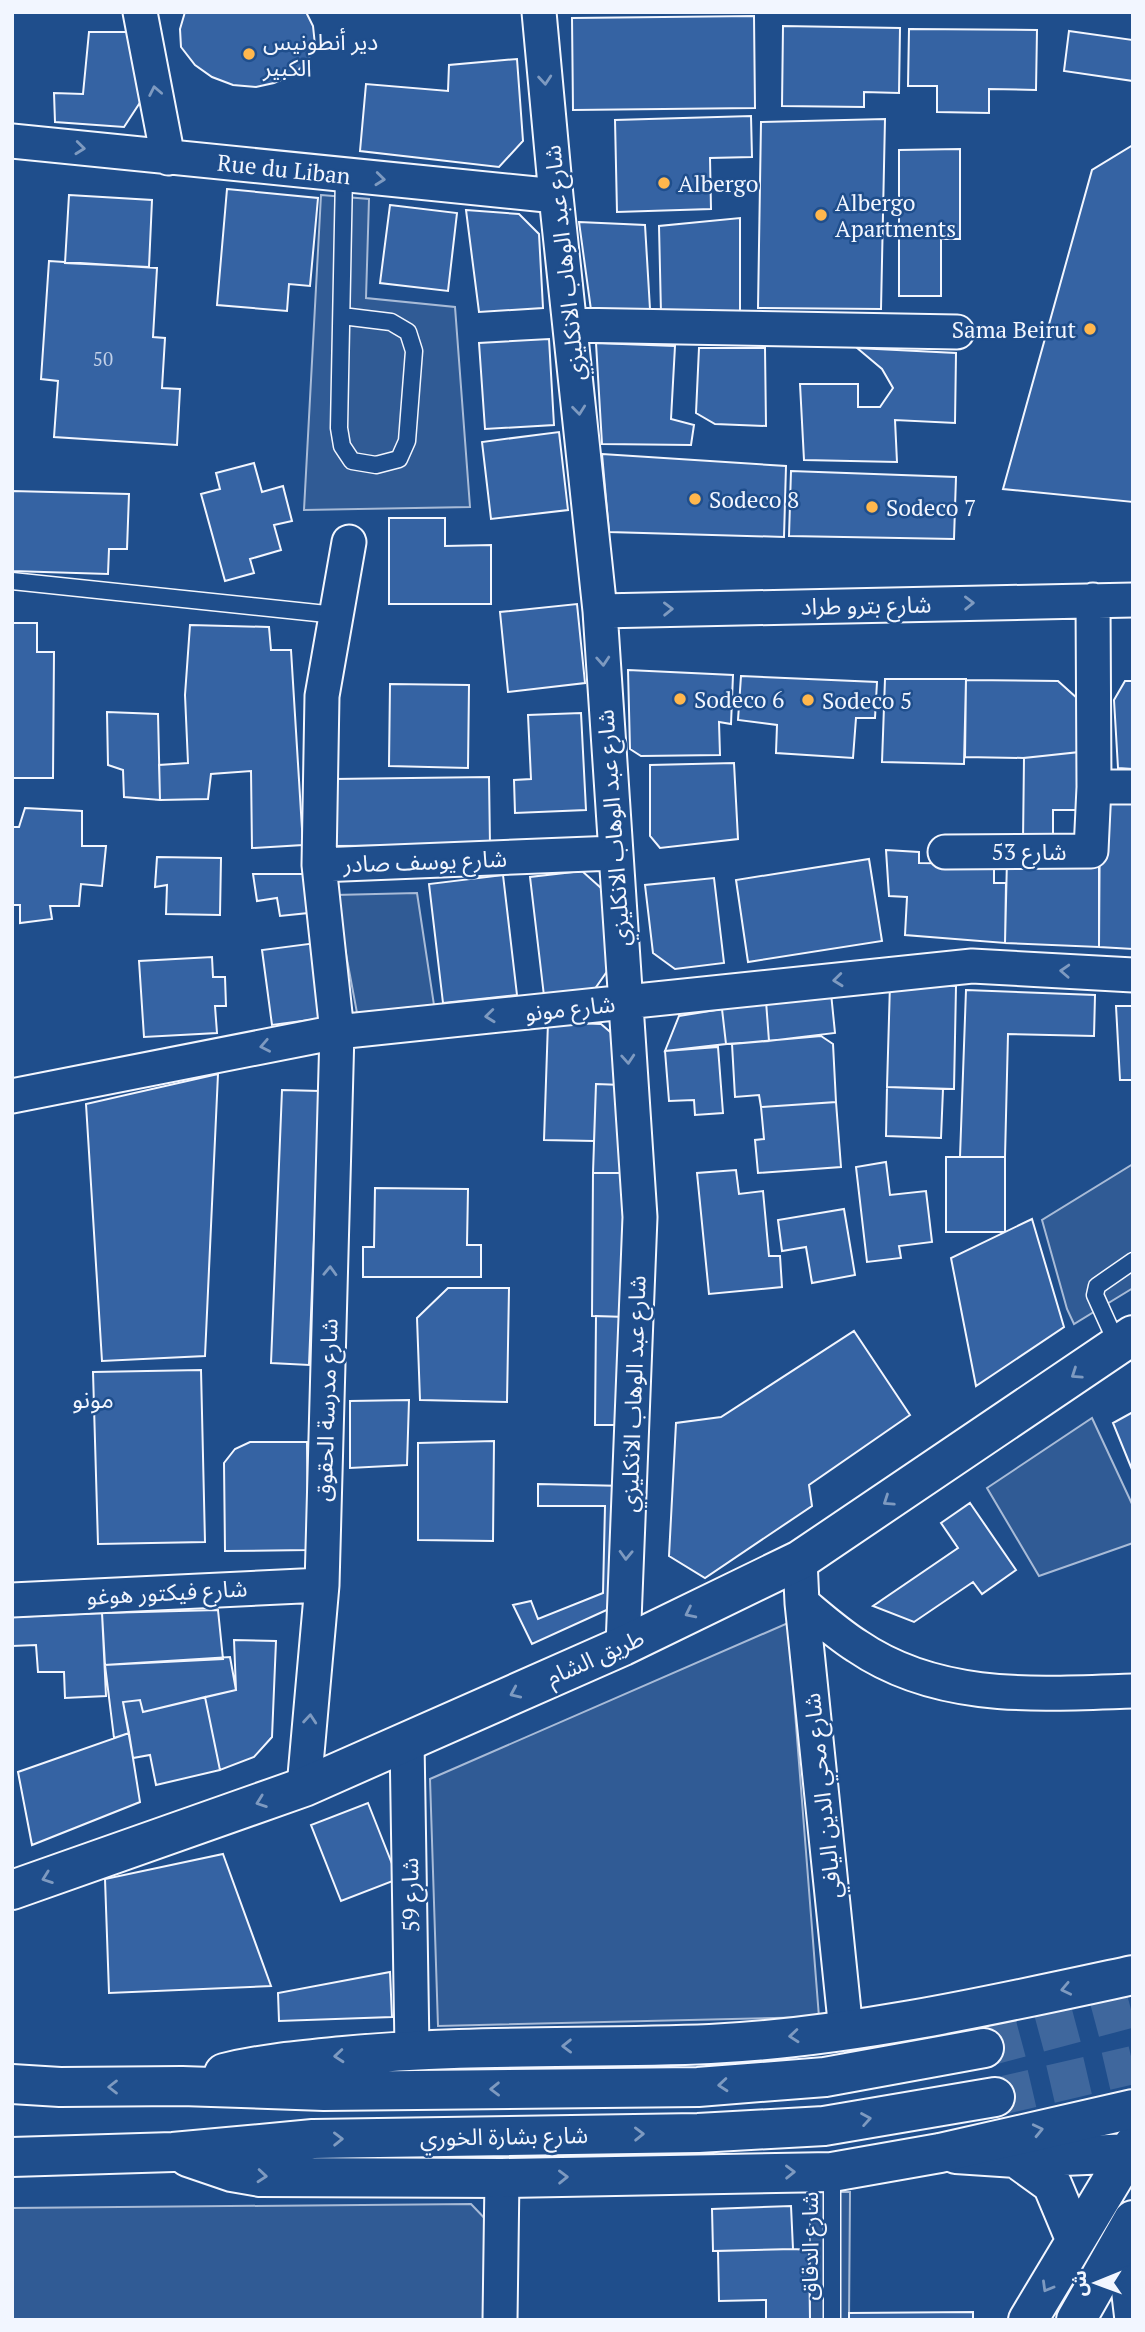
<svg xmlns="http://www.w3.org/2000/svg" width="1145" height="2332" viewBox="0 0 1145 2332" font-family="'PT Serif','Noto Sans Arabic',serif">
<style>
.built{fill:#305b95;stroke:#a8bbd7;stroke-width:2}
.building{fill:#3563a3;stroke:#f2f6ff;stroke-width:2}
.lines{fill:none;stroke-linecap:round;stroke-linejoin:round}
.primary-tunnel{stroke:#3f679d;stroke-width:38;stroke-dasharray:38 19;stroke-linecap:butt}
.lane-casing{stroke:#f2f6ff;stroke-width:19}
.street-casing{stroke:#f2f6ff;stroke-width:37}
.secondary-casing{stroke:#f2f6ff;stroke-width:42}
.primary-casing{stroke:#f2f6ff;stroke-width:42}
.lane{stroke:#1f4e8c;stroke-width:16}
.street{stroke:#1f4e8c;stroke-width:33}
.secondary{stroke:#1f4e8c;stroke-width:38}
.primary{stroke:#1f4e8c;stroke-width:38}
.oneway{stroke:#7e9ac0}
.poi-dot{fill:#ffb74d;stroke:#1f4e8c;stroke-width:2.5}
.labels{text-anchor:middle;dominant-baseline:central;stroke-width:5;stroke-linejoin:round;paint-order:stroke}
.number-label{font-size:19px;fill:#c3d1e8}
.poi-label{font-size:23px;fill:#f2f6ff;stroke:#1f4e8c;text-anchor:start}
.street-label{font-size:23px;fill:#f2f6ff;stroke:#1f4e8c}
.neighbourhood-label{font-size:24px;fill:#f2f6ff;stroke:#1f4e8c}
</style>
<rect width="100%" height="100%" fill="#1f4e8c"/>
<path class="built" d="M321,195L369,199L366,298L455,307L470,507L304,510Z
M417,893L434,1005L357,1013L335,895Z
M1133,1164V1288L1074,1324L1067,1309L1042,1220Z
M1092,1418L1133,1506V1543L1039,1576L987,1488Z
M788,1623L819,2017L438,2026L430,1779Z
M810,2192H850L849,2320H810Z
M471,2204L491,2225L489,2320H12V2208Z"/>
<path class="building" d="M185,12H306L313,26L315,45L307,62L293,75L274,83L256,87L233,85L212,77L195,65L181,47L180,29Z
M754,16L755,108L573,110L572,18Z
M783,26L900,28L899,93L864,92V107L782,106Z
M909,29L1037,30L1036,90L989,89V113L937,112V86H908Z
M1069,31L1133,40V81L1064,71Z
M89,32H134L141,101L124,127L55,122L54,93L83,94Z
M517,59L523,141L499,167L360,151L366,84L448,91L449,65Z
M751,116L752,157L710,158L711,209L617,212L615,120Z
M885,119L881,309L758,308L761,122Z
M1133,145V502L1003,489L1092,170Z
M960,149V239H941V296H899V150Z
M227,189L318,198L310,286L289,284L287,311L217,305Z
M69,195L152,200L149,267L65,263Z
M390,205L457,213L448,291L380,283Z
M466,210L519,214L539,234L543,308L479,312Z
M740,218V313H661L659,226Z
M579,222L645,225L650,309L591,310Z
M49,261L157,268L153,337L165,338L162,388L180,389L177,445L54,437L58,381L41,379Z
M549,339L554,425L485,429L479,343Z
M596,343L675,346L671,419L694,425L691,445L602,444Z
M699,348H765L766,426L715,424L696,413Z
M857,348L956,353L955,423L895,420L897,462L804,460L800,384H858V407H880L893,388L882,369Z
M559,432L568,510L491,519L482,442Z
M602,454L786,466L784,537L609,532Z
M254,463L262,492L283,486L292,521L274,525L281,550L250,559L254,573L225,581L201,494L220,489L216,473Z
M791,471L956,477L954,539L789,536Z
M12,491L129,494L127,549H109L108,574L12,571Z
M389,518H445V546L491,545V604H389Z
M577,604L585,683L508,692L500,612Z
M12,623H37V652H54L53,778H12Z
M190,625L269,627L271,650H291L303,845L252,848L251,771L211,774L208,799L160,800L159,765L188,763L185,695Z
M628,670L733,675L731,724L719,722L720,755L641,756L630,749Z
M741,676L877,682L875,718H856L853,758L776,753L777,725L738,720Z
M885,679H966L964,764L882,762Z
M966,680L1058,681L1078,699L1079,752L1024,758L965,757Z
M1125,681H1133V769L1118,768L1114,700Z
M390,684L469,685L468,768L389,766Z
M107,712L158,714L160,800L124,797L123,770L108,765Z
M581,713L586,810L515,813L514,780L531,779L528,715Z
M1079,752L1077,810H1053V841H1023L1024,758Z
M734,763L738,839L660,848L650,836V765Z
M489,777L490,845L334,846L333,779Z
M1133,803V949L1099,947L1100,804Z
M25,808L82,811V846H106L102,886L81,884L79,906H50L52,919L20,923V905H12V827H19Z
M886,850L919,852V863L994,864V883H1006L1005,943L905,935L907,897L889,896Z
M157,857L221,858L220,915L166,914L167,885L155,887Z
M869,859L882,941L748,962L736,880Z
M1007,859H1099V947L1005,943Z
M582,871L610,896L615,960L594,990L544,996L530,877Z
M253,874H304L308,913L280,916L277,898L257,901Z
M503,875L517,995L443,1003L429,884Z
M714,878L724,963L675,969L653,953L645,885Z
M316,943L325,1018L272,1025L262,950Z
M212,957L213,977H225L226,1006H215L217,1033L144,1037L139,961Z
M890,984L956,986L954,1089L887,1087Z
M966,990L1095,995L1094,1036L1008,1034L1005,1157H960Z
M831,993L835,1033L769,1041L766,1001Z
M766,1001L769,1041L726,1044L722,1009Z
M1116,1006H1133V1080H1120Z
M722,1009L726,1044L665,1051L679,1016Z
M548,1022L601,1024L623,1043L622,1085L596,1084L594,1141L544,1140Z
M821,1036L833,1044L836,1102L761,1107L759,1095L735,1097L732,1044Z
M718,1047L723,1113L695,1115L694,1100L669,1101L665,1051Z
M218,1074L205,1356L102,1361L86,1104Z
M596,1084L622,1085L631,1173H593Z
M887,1087L943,1089L941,1138L886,1136Z
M282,1090L320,1091L309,1365L271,1363Z
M836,1102L841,1167L758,1173L755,1140L764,1139L761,1107Z
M946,1157H1005V1232H946Z
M886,1162L890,1195L926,1191L932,1242L899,1246L901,1258L867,1262L856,1167Z
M736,1170L739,1194L763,1191L769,1256H780L782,1287L709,1294L697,1173Z
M593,1173H631L630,1317L592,1316Z
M375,1188L468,1189L467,1245H481V1277H363V1247H374Z
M844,1209L855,1275L812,1283L806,1247L782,1251L778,1220Z
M1032,1219L1064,1327L976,1386L951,1258Z
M448,1288H509L507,1402L420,1400L417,1318Z
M596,1316L626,1317L625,1425H595Z
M854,1331L910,1415L809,1485L812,1506L705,1578L669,1556L676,1423L721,1417Z
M201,1370L205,1542L98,1544L93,1372Z
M409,1400L407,1465L350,1468V1401Z
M1133,1412V1472L1113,1423Z
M494,1441L493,1541L418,1540V1443Z
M250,1442H307L308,1550L225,1551L224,1463L235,1449Z
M538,1484L625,1486L622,1603L532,1644L513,1605L531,1601L538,1619L603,1593L605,1506H538Z
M970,1503L1016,1570L982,1594L973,1582L914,1622L873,1606L958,1548L941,1523Z
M218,1610L223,1659L105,1665L102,1613Z
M102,1613L106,1696L65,1698L64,1672H38L36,1645L12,1646V1617Z
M234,1640L276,1641L272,1737L254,1757L220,1770L205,1697L236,1690Z
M230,1657L236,1690L143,1712L140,1700L123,1702L129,1733L114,1738L105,1665Z
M205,1697L220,1770L156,1785L150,1755L133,1758L123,1702L140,1700L143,1712Z
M129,1733L140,1802L32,1845L18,1772Z
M368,1803L398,1879L341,1901L311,1825Z
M223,1854L271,1986L109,1993L105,1879Z
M390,1972L392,2017L279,2021L278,1993Z
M791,2206L793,2249L713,2251L712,2209Z
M793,2249L809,2250L810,2320H766V2300L719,2301L718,2251Z
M973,2312V2320H849V2313Z"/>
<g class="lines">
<path class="primary-tunnel" d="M984,2048L1133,2008
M995,2097L1133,2065"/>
<defs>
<path id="lane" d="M342,316L391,322L408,332L414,351L407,441L399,459L376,465L352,461L342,446L339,428L344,175
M12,581L336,615
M1118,1346L1095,1295L1097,1286L1133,1261
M832,2320V2172"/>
<path id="street" d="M140,12L168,158
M539,12L556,196L600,611L640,1217L623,1646
M12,141L556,196
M570,325L957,332
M600,611L1133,600
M1094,787H1133
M945,852L1091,851L1094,787L1093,600
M319,865L615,853
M12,1096L337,1032L972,966L1133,975
M800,1560L802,1603L846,2031
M12,1600L322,1585
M802,1603C820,1618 838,1634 857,1646C939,1702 1038,1694 1133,1691
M407,1741L412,2049
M304,1787L322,1585L337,1032L319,865L322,696L349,542
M1122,2236L1132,2320
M500,2320L502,2178"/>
<path id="secondary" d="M12,1890L304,1787L623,1646L800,1560L1133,1335
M956,2154L1016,2158L1052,2184L1075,2239
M1016,2158L1133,2153
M1028,2320L1133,2145
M1076,2320L1133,2220"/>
<path id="primary" d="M224,2073C264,2063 304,2060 344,2056C466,2044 588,2049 710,2044C852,2037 994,2005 1133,1975
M12,2084L60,2087L182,2086L324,2091L698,2087L825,2077L984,2048
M12,2157L173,2152L313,2139L698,2133L824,2126L995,2097
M188,2157L232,2172L260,2177L502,2178L832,2172L940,2153L1133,2109"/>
</defs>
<use href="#lane" class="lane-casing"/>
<use href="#street" class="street-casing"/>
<use href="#secondary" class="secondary-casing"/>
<use href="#primary" class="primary-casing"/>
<use href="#lane" class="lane"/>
<use href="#street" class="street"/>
<use href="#secondary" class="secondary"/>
<use href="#primary" class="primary"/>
</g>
<defs><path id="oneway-chevron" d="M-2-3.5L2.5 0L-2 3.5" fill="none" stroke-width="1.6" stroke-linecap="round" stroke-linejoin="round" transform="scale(1.75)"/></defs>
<g class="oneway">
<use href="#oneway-chevron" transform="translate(545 80) rotate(85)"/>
<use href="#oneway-chevron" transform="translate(155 91) rotate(-101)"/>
<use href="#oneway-chevron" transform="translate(80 148) rotate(6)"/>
<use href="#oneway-chevron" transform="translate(380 179) rotate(6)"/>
<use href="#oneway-chevron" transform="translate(579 410) rotate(84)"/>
<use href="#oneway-chevron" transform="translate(969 603) rotate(-1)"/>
<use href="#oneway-chevron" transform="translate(668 609) rotate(-1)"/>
<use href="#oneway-chevron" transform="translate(603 661) rotate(86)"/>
<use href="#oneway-chevron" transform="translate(1065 971) rotate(-177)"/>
<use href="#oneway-chevron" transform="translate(838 980) rotate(174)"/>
<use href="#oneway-chevron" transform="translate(490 1016) rotate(174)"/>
<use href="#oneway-chevron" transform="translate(265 1046) rotate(169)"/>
<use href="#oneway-chevron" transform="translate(628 1059) rotate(86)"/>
<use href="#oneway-chevron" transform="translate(330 1271) rotate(-88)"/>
<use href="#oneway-chevron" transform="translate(1076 1374) rotate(146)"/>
<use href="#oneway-chevron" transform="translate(888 1501) rotate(146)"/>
<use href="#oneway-chevron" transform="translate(626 1555) rotate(92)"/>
<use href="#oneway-chevron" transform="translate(690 1613) rotate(154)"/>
<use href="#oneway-chevron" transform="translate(515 1693) rotate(156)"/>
<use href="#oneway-chevron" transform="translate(310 1719) rotate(-85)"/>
<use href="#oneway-chevron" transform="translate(261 1802) rotate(160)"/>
<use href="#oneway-chevron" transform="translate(47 1878) rotate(160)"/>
<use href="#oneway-chevron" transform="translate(1066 1989) rotate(168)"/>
<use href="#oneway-chevron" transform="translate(794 2036) rotate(175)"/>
<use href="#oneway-chevron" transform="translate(567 2046) rotate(179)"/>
<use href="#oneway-chevron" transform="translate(339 2056) rotate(175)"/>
<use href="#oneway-chevron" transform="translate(723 2085) rotate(175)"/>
<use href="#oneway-chevron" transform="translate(113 2087) rotate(180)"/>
<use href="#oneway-chevron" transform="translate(495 2089) rotate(179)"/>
<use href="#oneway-chevron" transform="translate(866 2119) rotate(-10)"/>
<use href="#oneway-chevron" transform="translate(1038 2130) rotate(-13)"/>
<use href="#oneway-chevron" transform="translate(639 2134) rotate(-1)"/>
<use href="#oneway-chevron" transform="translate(338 2139) rotate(-1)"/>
<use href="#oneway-chevron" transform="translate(790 2172) rotate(-1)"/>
<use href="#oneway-chevron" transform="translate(262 2176) rotate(5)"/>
<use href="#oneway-chevron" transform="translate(563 2177) rotate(-1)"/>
<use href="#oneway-chevron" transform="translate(1047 2287) rotate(120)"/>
</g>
<g class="poi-dot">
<circle cx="249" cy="54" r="7"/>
<circle cx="664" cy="183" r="7"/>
<circle cx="821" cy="215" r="7"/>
<circle cx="1090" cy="329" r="7"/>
<circle cx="695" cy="499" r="7"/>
<circle cx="872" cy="507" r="7"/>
<circle cx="680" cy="699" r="7"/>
<circle cx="808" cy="700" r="7"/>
</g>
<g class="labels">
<g class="number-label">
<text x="103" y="358">50</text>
</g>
<g class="poi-label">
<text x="263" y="41">دير أنطونيس<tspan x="263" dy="26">الكبير</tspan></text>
<text x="678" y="183">Albergo</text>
<text x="835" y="202">Albergo<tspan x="835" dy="26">Apartments</tspan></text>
<text x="1076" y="329" text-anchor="end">Sama Beirut</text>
<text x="709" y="499">Sodeco 8</text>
<text x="886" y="507">Sodeco 7</text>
<text x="694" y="699">Sodeco 6</text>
<text x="822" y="700">Sodeco 5</text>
</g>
<g class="street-label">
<text transform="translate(284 169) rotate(6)">Rue du Liban</text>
<text transform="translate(564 263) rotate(-96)">شارع عبد الوهاب الانكليزي</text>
<text transform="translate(866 605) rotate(-1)">شارع بترو طراد</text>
<text transform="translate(613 828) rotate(-94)">شارع عبد الوهاب الانكليزي</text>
<text x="1029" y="851">شارع 53</text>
<text transform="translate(425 861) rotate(-2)">شارع يوسف صادر</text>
<text transform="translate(570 1008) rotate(-6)">شارع مونو</text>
<text transform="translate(633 1394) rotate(-88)">شارع عبد الوهاب الانكليزي</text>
<text transform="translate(326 1410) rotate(-88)">شارع مدرسة الحقوق</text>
<text transform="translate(167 1592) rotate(-3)">شارع فيكتور هوغو</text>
<text transform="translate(595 1657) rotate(-24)">طريق الشام</text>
<text transform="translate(822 1796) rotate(-96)">شارع محي الدين اليافي</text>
<text transform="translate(410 1895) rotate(-91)">شارع 59</text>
<text transform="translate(504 2136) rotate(-1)">شارع بشارة الخوري</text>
<text transform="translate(809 2246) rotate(-90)">شارع الدقاق</text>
</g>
<g class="neighbourhood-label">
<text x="93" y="1399">مونو</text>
</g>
</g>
<rect width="1145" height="2332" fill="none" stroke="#f2f6ff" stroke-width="28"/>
<g transform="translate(1096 2283) rotate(269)" stroke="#1f4e8c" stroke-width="5" paint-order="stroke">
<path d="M0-5L12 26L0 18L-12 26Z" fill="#f2f6ff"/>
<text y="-10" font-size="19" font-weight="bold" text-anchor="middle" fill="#f2f6ff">ش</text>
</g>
</svg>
